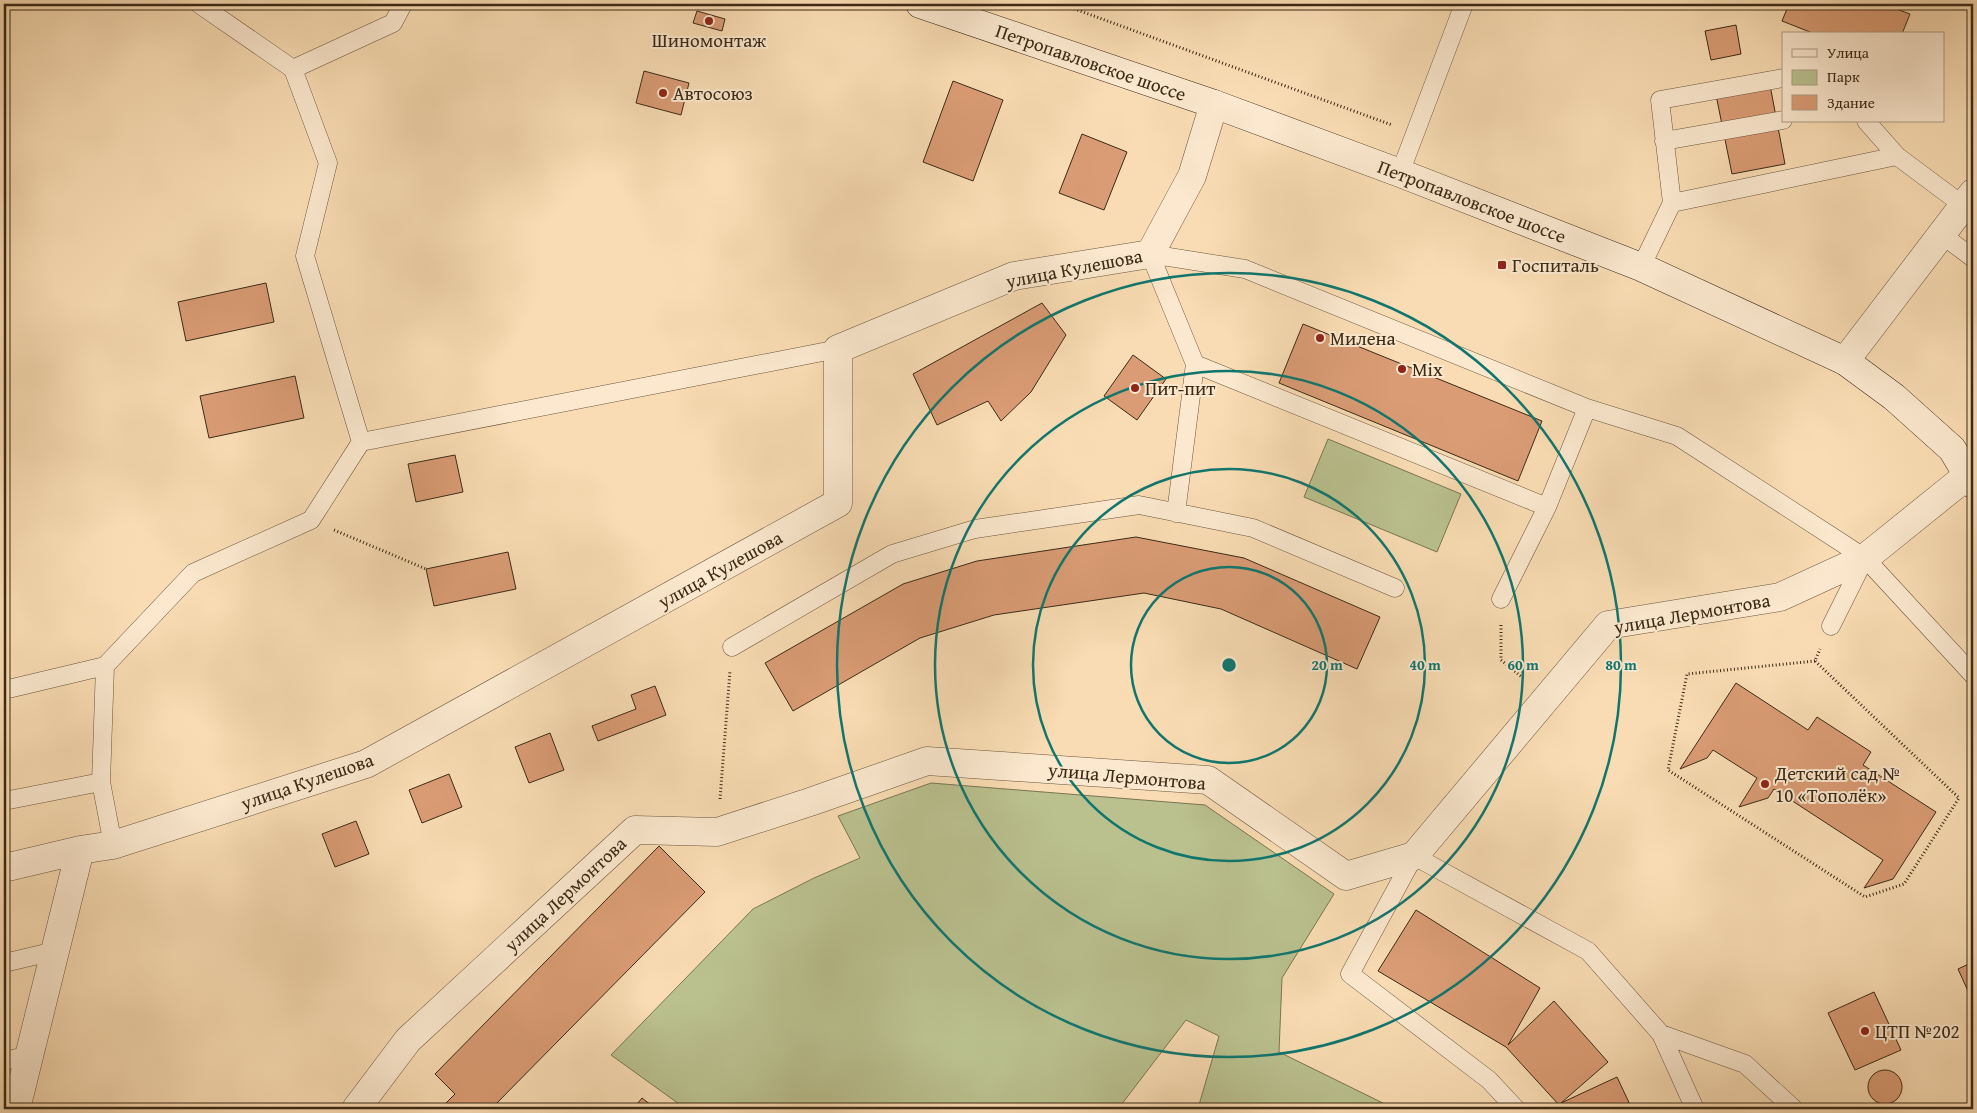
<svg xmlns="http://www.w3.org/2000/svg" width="1977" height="1113" viewBox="0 0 1977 1113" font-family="'Gentium Book Plus',serif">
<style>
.green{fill:#bac18f;stroke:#7a7653}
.building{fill:#da9c75;stroke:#3b2a17}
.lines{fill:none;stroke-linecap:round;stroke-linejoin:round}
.service-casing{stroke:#6a563e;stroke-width:19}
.minor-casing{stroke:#6a563e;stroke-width:29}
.secondary-casing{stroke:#3b2a17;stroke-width:29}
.path{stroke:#3b2a17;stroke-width:3;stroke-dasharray:1 2.5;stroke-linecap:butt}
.service{stroke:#fbe8ce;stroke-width:18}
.minor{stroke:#fbe8ce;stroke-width:28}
.secondary{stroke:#fbe8ce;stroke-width:28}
.ring{fill:none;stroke:#0f766e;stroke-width:2.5}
.poi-dot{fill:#8f2418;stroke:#fbe8ce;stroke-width:2}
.labels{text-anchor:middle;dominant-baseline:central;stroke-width:4;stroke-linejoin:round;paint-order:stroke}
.poi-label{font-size:19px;fill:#3b2a17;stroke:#fbe8ce;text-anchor:start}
.street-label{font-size:19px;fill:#3b2a17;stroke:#fbe8ce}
.centre{fill:#0f766e;stroke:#fbe8ce;stroke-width:2.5}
.ring-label{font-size:15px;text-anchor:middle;font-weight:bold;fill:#0f766e;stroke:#fbe8ce;stroke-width:4;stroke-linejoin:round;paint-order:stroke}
</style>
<rect width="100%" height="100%" fill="#f9dcb3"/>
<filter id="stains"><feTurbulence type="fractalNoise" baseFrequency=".004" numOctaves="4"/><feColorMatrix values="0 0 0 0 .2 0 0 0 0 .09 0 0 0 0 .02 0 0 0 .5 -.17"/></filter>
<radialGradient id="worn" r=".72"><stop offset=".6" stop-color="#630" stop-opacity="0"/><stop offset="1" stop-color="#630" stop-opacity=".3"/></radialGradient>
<path class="green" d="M1328,439L1461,494L1437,552L1304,497Z
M931,783L1205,805L1334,894L1282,978L1279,1052L1395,1109H1218L1199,1105L1219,1036L1186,1020L1118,1109H686L611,1055L753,909L814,878L860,858L838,816Z"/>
<path class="building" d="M1789,4H1883L1910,14L1902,34H1815L1782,21Z
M697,11L725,19L722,31L693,23Z
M1736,25L1741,54L1711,60L1705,31Z
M644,71L689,83L681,115L636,103Z
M1769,80L1785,164L1732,174L1715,90Z
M953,81L1003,100L973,181L923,162Z
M1082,134L1127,152L1104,210L1059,193Z
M266,283L274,322L186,341L178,302Z
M1042,303L1066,335L1031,392L1001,421L988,401L937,425L913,374Z
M1303,324L1542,421L1518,481L1279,383Z
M1133,355L1166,379L1137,420L1104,396Z
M295,376L304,418L209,438L200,396Z
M455,455L463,492L416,502L408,464Z
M1136,537L1244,558L1380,617L1357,669L1221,609L1144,593L994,615L920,638L793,711L765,663L903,584L977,561Z
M508,552L516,589L434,606L426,569Z
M1736,683L1808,730L1817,717L1871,752L1863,765L1936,812L1893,879L1864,888L1883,860L1774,789L1768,798L1739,807L1757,778L1713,750L1707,758L1680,769Z
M655,686L666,715L598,741L592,726L636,709L631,695Z
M550,733L564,770L529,783L515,747Z
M449,774L462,807L422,823L409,790Z
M356,821L369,854L335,867L322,834Z
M659,846L705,892L491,1109H440L455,1094L435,1074Z
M1416,910L1540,988L1508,1045L1554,1001L1608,1062L1561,1103L1617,1077L1632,1109H1561L1559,1105L1506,1047L1378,971Z
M1973,962V1002L1958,969Z
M1874,992L1901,1050L1855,1070L1828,1013Z
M1868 1087a17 17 0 1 1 34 0a17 17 0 1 1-34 0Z
M642,1098L656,1109H633Z"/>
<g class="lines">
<defs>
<path id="service" d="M199,4L293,69L393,23L403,4
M293,69L328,163L305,256L361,442
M1866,121L1897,156L1964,206
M1664,141L1783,120
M1400,173L1464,4
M1672,203L1897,156
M1942,235L1973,258
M1150,254L1245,269L1587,408L1547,507L1501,599
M1150,254L1195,364L1547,507
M1641,267L1672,203L1660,100L1783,78
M1587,408L1677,436L1865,558L1973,675
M1176,513L1195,364
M1831,626L1865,558
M732,647L892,554L975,529L1139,505L1253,528L1395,588
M4,690L105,666
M4,801L101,782
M113,845L101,782L105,666L193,573L311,520L361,442L838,349
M4,963L55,951
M1661,1034L1695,1109
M4,1061L30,1055
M1516,1109L1489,1080L1350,974L1414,856L1588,951L1661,1034L1745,1064L1794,1109"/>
<path id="minor" d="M1845,361L1973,193
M4,868L80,850L113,845L366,764L838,503V349L1014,276L1150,254L1192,176L1214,104
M16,1109L80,850
M356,1109L408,1040L635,830L717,832L810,802L927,761L1208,780L1346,876L1414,856L1608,625L1780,597L1865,558L1968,475"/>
<path id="secondary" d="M920,4L1214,104L1400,173L1641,267L1845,361L1894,397L1952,449L1973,484"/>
</defs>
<use href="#service" class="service-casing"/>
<use href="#minor" class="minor-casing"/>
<use href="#secondary" class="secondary-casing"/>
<path class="path" d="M1061,4L1392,125
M334,530L426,569
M1501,625V660L1523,678
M1815,661L1687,674L1668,770L1865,897L1904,884L1959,798L1815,661L1820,649
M720,799L730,671"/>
<use href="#service" class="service"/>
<use href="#minor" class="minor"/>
<use href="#secondary" class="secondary"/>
</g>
<g class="ring">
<circle cx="1229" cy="665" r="98"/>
<circle cx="1229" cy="665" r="196"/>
<circle cx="1229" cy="665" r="294"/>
<circle cx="1229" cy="665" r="392"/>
</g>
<g class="poi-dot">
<circle cx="709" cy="21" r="5"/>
<circle cx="663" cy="93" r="5"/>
<rect x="1497" y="260" width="10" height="10" rx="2.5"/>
<circle cx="1320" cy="338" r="5"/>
<circle cx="1402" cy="369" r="5"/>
<circle cx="1135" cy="388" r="5"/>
<circle cx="1765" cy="784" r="5"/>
<circle cx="1865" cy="1031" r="5"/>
</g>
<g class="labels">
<g class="poi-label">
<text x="709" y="40" text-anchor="middle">Шиномонтаж</text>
<text x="673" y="93">Автосоюз</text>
<text x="1512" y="265">Госпиталь</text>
<text x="1330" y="338">Милена</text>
<text x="1412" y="369">Mix</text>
<text x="1145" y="388">Пит-пит</text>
<text x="1775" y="773">Детский сад №<tspan x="1775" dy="22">10 «Тополёк»</tspan></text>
<text x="1875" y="1031">ЦТП №202</text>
</g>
<g class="street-label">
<text transform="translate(1091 62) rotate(19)">Петропавловское шоссе</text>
<text transform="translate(1472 201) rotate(21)">Петропавловское шоссе</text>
<text transform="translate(1074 268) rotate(-11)">улица Кулешова</text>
<text transform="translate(720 569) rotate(-29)">улица Кулешова</text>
<text transform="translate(1692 613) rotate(-10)">улица Лермонтова</text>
<text transform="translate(1127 776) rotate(5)">улица Лермонтова</text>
<text transform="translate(307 781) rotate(-19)">улица Кулешова</text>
<text transform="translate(565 894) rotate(-43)">улица Лермонтова</text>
</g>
</g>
<circle cx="1229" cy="665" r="8" class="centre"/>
<g class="ring-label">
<text x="1327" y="670">20 m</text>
<text x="1425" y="670">40 m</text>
<text x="1523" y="670">60 m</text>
<text x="1621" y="670">80 m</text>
</g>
<rect width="1977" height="1113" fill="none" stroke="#f9dcb3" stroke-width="20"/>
<rect x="5" y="5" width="1967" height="1103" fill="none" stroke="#3b2a17" stroke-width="2.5"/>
<rect x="10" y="10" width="1957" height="1093" fill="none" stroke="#3b2a17"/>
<rect x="1782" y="32" width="162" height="90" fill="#fbe8ce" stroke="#ae9c85"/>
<rect x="1792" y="49" width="25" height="8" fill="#fbe8ce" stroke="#ae9c85"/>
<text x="1827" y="58" font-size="15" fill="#3b2a17">Улица</text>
<rect x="1792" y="70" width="25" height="15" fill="#bac18f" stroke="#ae9c85"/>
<text x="1827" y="82" font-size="15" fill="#3b2a17">Парк</text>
<rect x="1792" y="95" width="25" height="15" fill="#da9c75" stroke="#ae9c85"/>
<text x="1827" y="108" font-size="15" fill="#3b2a17">Здание</text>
<rect width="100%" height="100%" filter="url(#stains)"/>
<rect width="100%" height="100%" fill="url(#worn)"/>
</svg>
